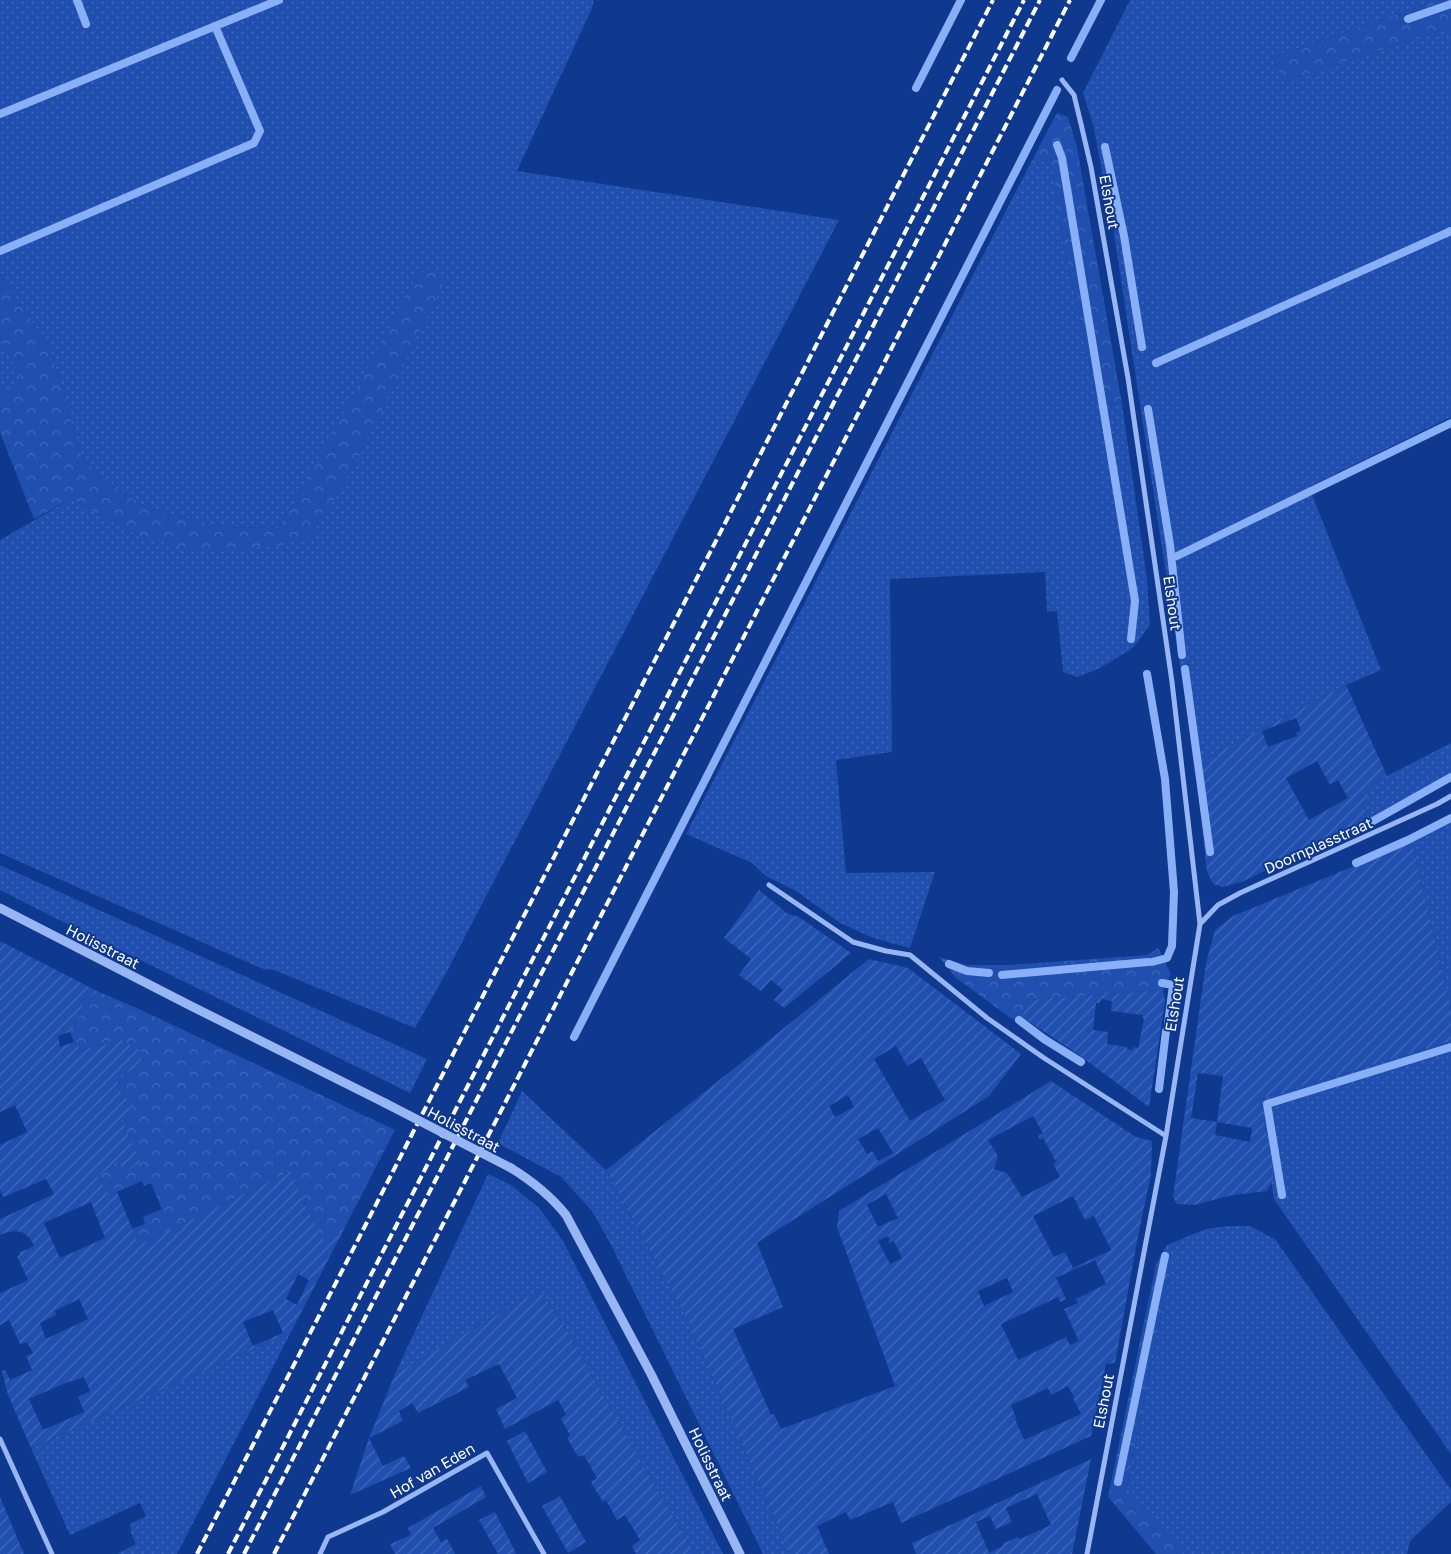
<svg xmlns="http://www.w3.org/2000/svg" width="1451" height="1554" viewBox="0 0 1451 1554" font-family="'Golos Text',sans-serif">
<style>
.grass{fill:url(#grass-dots)}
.forest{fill:url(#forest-crowns)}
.garden{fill:url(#garden-furrows);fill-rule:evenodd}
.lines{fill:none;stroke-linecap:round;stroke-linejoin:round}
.stream{stroke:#89aff7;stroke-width:8}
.minor{stroke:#98b6f3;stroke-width:5}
.tertiary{stroke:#98b6f3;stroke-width:9}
.rail{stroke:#fff;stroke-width:4;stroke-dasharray:9 4;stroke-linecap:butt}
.tertiary-bridge{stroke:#98b6f3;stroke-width:9}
.labels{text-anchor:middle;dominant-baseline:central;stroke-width:4;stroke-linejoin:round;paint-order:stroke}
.street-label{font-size:15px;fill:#fff;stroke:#0f388f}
</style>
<defs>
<pattern id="grass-dots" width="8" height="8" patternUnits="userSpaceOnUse" patternTransform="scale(1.25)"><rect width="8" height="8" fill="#204faf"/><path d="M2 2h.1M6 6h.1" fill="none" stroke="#4169bb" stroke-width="1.8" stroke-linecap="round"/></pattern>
<pattern id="forest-crowns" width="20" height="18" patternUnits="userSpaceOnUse" patternTransform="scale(1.25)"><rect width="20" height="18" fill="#204faf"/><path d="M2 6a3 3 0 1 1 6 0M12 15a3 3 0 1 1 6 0" fill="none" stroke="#4169bb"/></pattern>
<pattern id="garden-furrows" width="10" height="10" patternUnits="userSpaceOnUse" patternTransform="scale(1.25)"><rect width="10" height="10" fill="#204faf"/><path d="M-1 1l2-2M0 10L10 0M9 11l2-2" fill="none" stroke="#4169bb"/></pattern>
</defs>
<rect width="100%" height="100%" fill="#0f388f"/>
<path class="grass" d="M0,0H594L592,8L517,171L839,220L446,973L415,1028L274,970L263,969L0,853V540L71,499L142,537L277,546L303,488L278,528L222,527L145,507L100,478L82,457L51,351L0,274Z
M1130,0H1439L1272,57L1284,82L1451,27V417L1309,487L1381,670L1346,685L1195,764L1113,228L1093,124L1083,93Z
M1048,160L1053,172L1063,242L1098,403L1122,404L1147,579L1150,624L1138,642L1130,650L1098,669L1077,677L1063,672L1057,611L1047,612L1045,572L890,579L892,752L836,760L846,873L935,872L910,948L873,938L840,923L796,891L766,876L752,863L686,834L1029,166Z
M0,337L23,380L0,393Z
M1451,743V775L1363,823L1369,787L1387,776Z
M1451,823V1009L1412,842Z
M0,865L427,1059L410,1093L59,920L0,890Z
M1451,1041V1454L1274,1199L1258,1099Z
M522,1091L606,1170L688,1321L790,1554H763L610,1243L592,1211L561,1177L498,1143Z
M488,1174L511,1185L539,1208L563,1241L723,1554H695L612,1411L568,1332L540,1290L395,1374Z
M1228,1226H1250L1275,1239L1451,1490V1502L1410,1541L1407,1554H1183L1127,1487L1171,1266L1156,1264L1167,1245L1206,1229Z
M291,1332L177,1554H117L136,1544L131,1533L130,1524L146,1516L140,1503L70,1535L31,1448Z"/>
<path class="forest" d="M1439,0H1451V27L1284,82L1272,57Z
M1057,113L1068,117L1077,147L1122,404L1098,403L1063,242L1053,172L1048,160L1029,166Z
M431,265L446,278L356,462L311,537L277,546L203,552L142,537L71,499L34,519L0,432V393L22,380L0,337V274L51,351L82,457L100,478L145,507L222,527L278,528L303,488L415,278Z
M1158,948L1171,974L1163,990L1027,1000L1022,1017L1012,1019L956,978L939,957L966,965H1008L1147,955Z
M99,992L139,1009L395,1130L342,1233L324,1242L305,1205L291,1171L139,1245L132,1229L145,1224L143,1217L162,1209L151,1183L144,1186L142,1181L117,1192L108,1193L98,1176L117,1162L121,1121L134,1106L118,1089L119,1075L136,1069L121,1040L80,1050L74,1042L70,1032L80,1015L84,999Z
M1156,1264L1171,1266L1127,1487L1183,1554H1156L1108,1497Z"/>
<path class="garden" d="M1346,685L1387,776L1369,787L1363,823L1244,881L1223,887L1213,884L1207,872L1195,764ZM1296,718L1301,730L1296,733L1297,736L1268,747L1262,731ZM1317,761L1330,785L1338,780L1348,798L1309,820L1286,778Z
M1412,842L1451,1009V1041L1258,1099L1272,1157L1273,1180L1267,1191L1233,1195L1194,1205L1177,1204L1173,1197L1206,963L1215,930L1233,916ZM1198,1073L1223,1076L1217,1122L1191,1118ZM1217,1122L1252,1128L1250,1142L1215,1135Z
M759,890L788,914L799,917L851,953L784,1008L774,1000L783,990L771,980L761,991L739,975L751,959L724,938Z
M0,941L99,992L84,999L80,1015L70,1032L58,1036L60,1047L74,1042L81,1050L121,1040L144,1053L136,1069L119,1075L118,1089L134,1106L122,1121L140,1162L126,1172L117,1162L98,1176L108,1193L117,1192L139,1245L291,1171L305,1205L324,1241L342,1233L291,1332L31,1448L8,1395L2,1371L5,1370L10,1380L32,1370L26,1356L33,1353L27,1342L20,1344L9,1320L0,1325V1293L28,1280L17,1256L20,1255L19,1253L34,1246C28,1230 15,1228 0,1235V1219L54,1194L46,1179L6,1196L3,1197L0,1190V1145L27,1132L15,1105L0,1112ZM91,1202L105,1238L60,1258L44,1223ZM298,1274L309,1280L297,1305L286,1299ZM79,1299L88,1319L46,1339L40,1323L56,1315L55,1311ZM273,1310L283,1333L253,1346L243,1322ZM84,1377L90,1391L78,1397L84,1412L43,1430L29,1399L70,1381L71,1382Z
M869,959L908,968L1021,1054L989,1096L757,1243L783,1307L733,1329L771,1415L774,1414L781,1429L895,1386L837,1227L839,1211L1051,1081L1136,1137L1152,1141L1151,1174L1137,1241L1115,1363L1106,1364L1091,1436L901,1523L893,1502L850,1520L846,1512L817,1526L829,1554H790L688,1321L606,1170L751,1055ZM896,1046L907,1066L921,1058L945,1100L910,1121L874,1059ZM848,1095L854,1107L835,1117L829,1106ZM1033,1116L1043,1133L1038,1136L1040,1140L1043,1138L1056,1162L1053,1164L1060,1177L1022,1197L1007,1173L994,1169L998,1156L988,1140ZM878,1128L893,1153L878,1161L872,1151L867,1154L858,1139ZM886,1194L898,1218L878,1227L867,1205ZM1073,1196L1085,1220L1094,1216L1111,1250L1073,1268L1065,1252L1054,1257L1033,1216ZM888,1236L890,1239L888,1240L889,1243L894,1241L902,1258L890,1264L878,1241ZM1095,1260L1106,1284L1076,1299L1078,1303L1064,1309L1079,1341L1070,1345L1066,1337L1018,1360L1001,1324L1058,1297L1060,1302L1066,1299L1056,1278ZM1007,1278L1013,1292L984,1306L978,1291ZM1068,1386L1074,1397L1073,1398L1081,1414L1024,1440L1015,1419L1016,1418L1011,1405L1048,1388L1051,1395Z
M1163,990L1165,1001L1149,1107L1079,1055L1022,1017L1027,1000ZM1101,999L1112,1001L1111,1011L1143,1015L1142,1018L1144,1019L1138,1048L1133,1047V1050L1127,1049V1047L1107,1044L1108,1032L1093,1030L1096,1003H1100Z
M540,1290L568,1332L612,1411L695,1554H636L632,1546L640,1540L625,1515L617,1520L606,1500L603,1502L591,1482L597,1478L584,1455L578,1457L567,1438L570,1435L561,1419L566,1414L558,1400L505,1429L496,1409L517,1398L499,1364L465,1380L469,1387L418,1413L412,1403L399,1411L403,1421L369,1438L383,1466L404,1456L411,1468L350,1495L369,1438L395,1374Z
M525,1431L547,1472L528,1483L507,1441Z
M1091,1459L1072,1554H916L912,1543ZM1037,1494L1051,1525L1020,1539L1018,1537L1002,1544L1003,1546L989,1553L976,1522L990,1516L996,1529L1012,1522L1006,1508Z
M481,1486L486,1497L433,1528L441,1542L447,1539L455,1554H395L390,1544L411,1535L408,1528Z
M560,1496L586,1542L568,1553L542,1506Z
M0,1497L24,1554H0Z
M495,1512L516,1553L514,1554H498L479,1520Z"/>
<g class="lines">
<path class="stream" d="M77,0L86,24
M1408,19L1451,4
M1071,58L1101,0
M916,88L961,0
M0,114L279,0
M1057,145L1062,158L1135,601L1131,639
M1105,147L1124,236L1142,347
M0,251L254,143L260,131L215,26
M1156,363L1451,231
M1148,409L1170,545L1182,655
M1177,556L1451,423
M1185,669L1210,852
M1147,674L1165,779L1174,892L1172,946L1167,958L1152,962
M1366,825L1451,777
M1356,863L1408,840L1451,818
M949,964L967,971L989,973
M1002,975L1148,962
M1162,983L1173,985L1168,1024
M1019,1020L1044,1039L1081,1062
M574,1037L1057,90
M1159,1089L1166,1031
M1282,1195L1267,1104L1451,1047
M1118,1482L1165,1256"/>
<path class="minor" d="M1062,80L1074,95L1081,124L1091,167L1128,378L1172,682L1200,924L1166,1136L1087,1554
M769,885L853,942L886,951L910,955L987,1018L1044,1058L1166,1136
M1200,924L1218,905L1240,893L1437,804L1451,796
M0,1439L52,1554
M320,1554L328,1537L383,1512L487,1453L544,1554"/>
<path class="tertiary" d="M0,908L189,1005L385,1103
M511,1168C532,1181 550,1195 566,1215L651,1374L740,1554"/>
<path class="rail" d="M197,1554L993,0
M228,1554L1024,0
M244,1554L1040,0
M274,1554L1070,0"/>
<path class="tertiary-bridge" d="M385,1103L511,1168"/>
</g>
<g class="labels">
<g class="street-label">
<text transform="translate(1110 202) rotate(80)">Elshout</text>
<text transform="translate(1173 603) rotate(82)">Elshout</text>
<text transform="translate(1318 845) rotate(-24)">Doornplasstraat</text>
<text transform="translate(103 946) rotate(27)">Holisstraat</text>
<text transform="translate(1174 1004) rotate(-81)">Elshout</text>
<text transform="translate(464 1129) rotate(28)">Holisstraat</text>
<text transform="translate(1103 1401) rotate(-79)">Elshout</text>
<text transform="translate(711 1464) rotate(64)">Holisstraat</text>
<text transform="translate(432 1470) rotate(-30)">Hof van Eden</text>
</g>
</g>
</svg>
